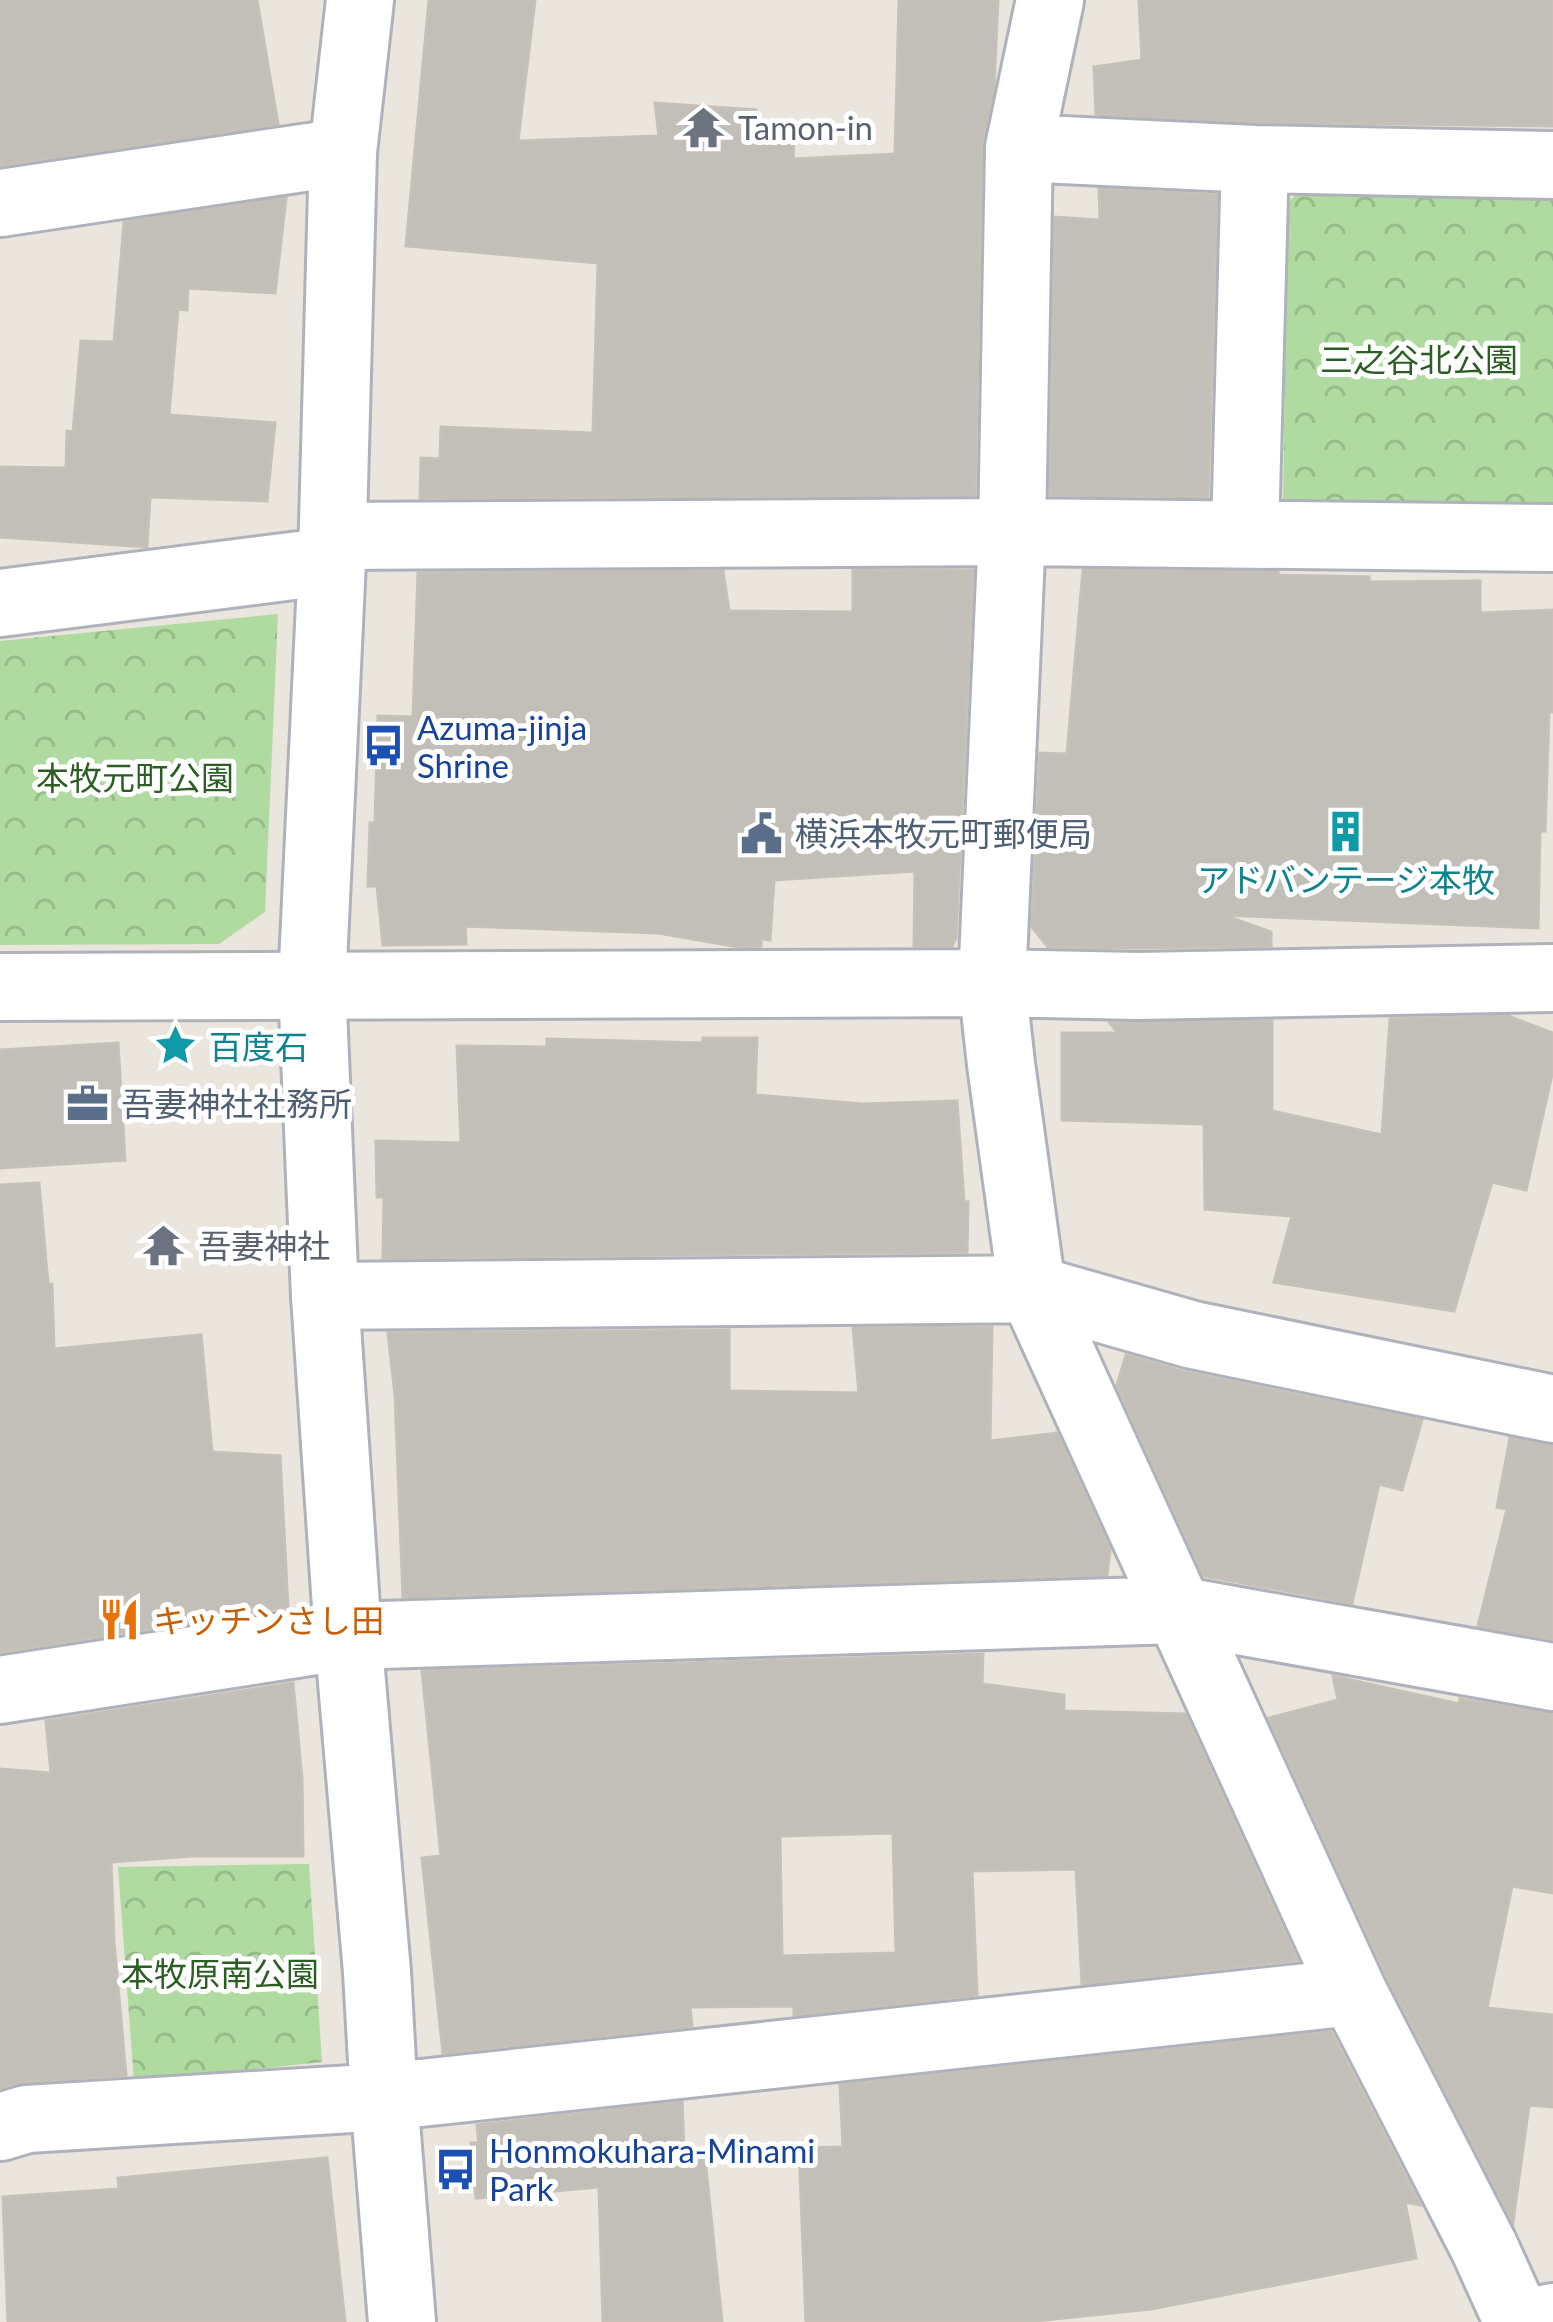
<svg xmlns="http://www.w3.org/2000/svg" width="1553" height="2322" viewBox="0 0 1553 2322" font-family="Lato,'Noto Sans JP',sans-serif">
<style>
.forest{fill:url(#forest-crowns)}
.building{fill:#c2bfb9;stroke:#c5c1b7;stroke-width:3;fill-rule:evenodd}
.lines{fill:none;stroke-linecap:round;stroke-linejoin:round}
.street-casing{stroke:#b0b2bb;stroke-width:72}
.secondary-casing{stroke:#b0b2bb;stroke-width:72}
.street{stroke:#fff;stroke-width:66}
.secondary{stroke:#fff;stroke-width:66}
.labels{text-anchor:middle;dominant-baseline:central;stroke-width:10;stroke-linejoin:round;paint-order:stroke}
.worship-label{font-size:33px;fill:#5b616d;stroke:#fff;text-anchor:start}
.park-label{font-size:33px;fill:#2a5e22;stroke:#fff}
.transit-label{font-size:33px;fill:#164399;stroke:#fff;text-anchor:start}
.service-label{font-size:33px;fill:#4e5e75;stroke:#fff;text-anchor:start}
.culture-label{font-size:33px;fill:#0d838f;stroke:#fff}
.food-label{font-size:33px;fill:#c56008;stroke:#fff;text-anchor:start}
</style>
<defs>
<pattern id="forest-crowns" width="20" height="18" patternUnits="userSpaceOnUse" patternTransform="scale(3)"><rect width="20" height="18" fill="#afdaa0"/><path d="M2 6a3 3 0 1 1 6 0M12 15a3 3 0 1 1 6 0" fill="none" stroke="#97bb8a"/></pattern>
</defs>
<rect width="100%" height="100%" fill="#eae5dd"/>
<path class="forest" d="M1296,195H1553V515L1283,514L1287,203Z
M278,614L265,912L219,944L0,945V641Z
M309,1864L322,2062L134,2082L118,1867Z"/>
<path class="building" d="M0,0H257L278,124L0,165Z
M429,0H535L518,141L659,136L655,103L756,110L757,135L794,136L793,159L895,154L899,0H998L994,87L982,147L975,495L420,498L421,458L440,459L441,427L593,433L598,263L406,246Z
M1139,0H1553V126L1256,122L1096,114L1094,67L1142,60Z
M1099,189L1217,195L1208,497L1050,495L1055,217L1100,220Z
M286,198L275,293L188,288L187,310L178,309L169,415L275,423L267,501L150,497L147,547L0,537V467L66,468L67,431L73,432L81,341L114,342L124,222Z
M853,570H973L956,938L952,946H914L915,871L774,880L770,940L761,939V946L739,947L658,933L465,926L466,944L383,945L377,886H368L370,823H375L378,716L413,717L418,573L723,571L729,611L853,612Z
M1083,570L1278,572V575L1369,577V582L1480,581V613L1553,610V712H1549L1545,831H1540L1538,928L1223,915L1271,932V946L1138,948L1048,947L1032,927L1040,753L1067,754Z
M1508,1016L1553,1033V1070L1526,1190L1492,1182L1454,1311L1274,1282L1292,1216L1205,1209L1204,1124L1062,1120V1033H1118L1110,1023L1272,1021V1111L1382,1135L1390,1019Z
M703,1038H757L755,1095L862,1104L957,1101L964,1202H968L967,1252L383,1258L384,1197H377L376,1141L461,1143L457,1046L547,1047V1039L703,1043Z
M118,1043L125,1160L0,1168V1050Z
M39,1183L48,1284H52L54,1349L201,1335L212,1452L280,1456L288,1607L0,1652V1185Z
M992,1327L990,1441L1057,1433L1110,1550L1107,1575L403,1597L395,1395L388,1333L729,1330V1391L859,1393L853,1328Z
M1126,1355L1185,1372L1422,1420L1402,1490L1379,1484L1352,1603L1204,1576L1117,1385Z
M1510,1438L1553,1445V1639L1478,1626L1507,1509L1497,1507Z
M983,1654L982,1684L1064,1695V1711L1185,1714L1297,1960L1082,1984L1076,1869L972,1871L977,1995L794,2015V2006L690,2007L692,2026L443,2053L422,1858L441,1856L422,1671ZM893,1833L896,1953L782,1956L780,1836Z
M1333,1676L1459,1704L1460,1699L1553,1714V1893L1512,1886L1487,2008L1553,2015V2107L1529,2105L1513,2222L1387,1976L1269,1718L1338,1700Z
M293,1683L302,1778L303,1856H193L111,1862L114,1942L126,2075L25,2082L0,2088V1769L51,1773L46,1721Z
M1331,2032L1420,2205L1405,2202L1416,2258L1151,2309L1025,2322H806L799,2148L843,2147L840,2085Z
M682,2102L684,2149H704L722,2322H603L599,2187L476,2198L471,2143H479L477,2125Z
M327,2158L345,2322H8L3,2197L119,2189L118,2178Z"/>
<g class="lines">
<defs>
<path id="street" d="M1050,0L1019,148L1012,532L992,983L1001,1064L1032,1289L1353,1992L1484,2247L1518,2322
M1019,148L1255,159L1553,165
M0,203L343,152
M1245,533L1255,159
M333,536L1012,532L1553,538
M0,603L332,561
M0,987L992,983L1138,986L1553,978
M325,1296L1032,1289L1193,1335L1553,1409
M0,1690L348,1636L1177,1610L1553,1677
M0,2127L27,2119L384,2097L1353,1992"/>
<path id="secondary" d="M360,0L343,152L332,561L312,985L325,1296L348,1636L377,1972L384,2097L402,2322
M1529,2322L1553,2317"/>
</defs>
<use href="#street" class="street-casing"/>
<use href="#secondary" class="secondary-casing"/>
<use href="#street" class="street"/>
<use href="#secondary" class="secondary"/>
</g>
<defs>
<symbol id="temple-bare" viewBox="-9 -9 18 18"><path d="M0-6L5-2H3V0L6.5 2.5H4V6H1.5V3h-3V6H-4V2.5H-6.5L-3 0V-2H-5Z" fill="#6b7280" stroke="#fff" stroke-width="2.5" paint-order="stroke"/></symbol>
<symbol id="bus-bare" viewBox="-9 -9 18 18"><path d="M-5-6H5V4H4V6H2V4H-2V6H-4V4H-5ZM-3.5-4V0h7V-4ZM-3.5 1.2v1.5H-2V1.2ZM2 1.2v1.5H3.5V1.2Z" fill="#1a4fb4" stroke="#fff" stroke-width="2.5" paint-order="stroke"/></symbol>
<symbol id="building-bare" viewBox="-9 -9 18 18"><path d="M-4-6H4V6H1V3H-1V6H-4ZM-2.5-4.3h1.7v1.8h-1.7ZM.8-4.3h1.7v1.8H.8ZM-2.5-1h1.7V.8h-1.7ZM.8-1h1.7V.8H.8Z" fill="#0f9aa8" stroke="#fff" stroke-width="2.5" paint-order="stroke"/></symbol>
<symbol id="civic-bare" viewBox="-9 -9 18 18"><path d="M-.6-6.5H3V-4.5H.6V-3L4-1V1h2V6H-6V1h2V-1L-.6-3ZM-1.2 2.5V6h2.4V2.5Z" fill="#5c6f8a" stroke="#fff" stroke-width="2.5" paint-order="stroke"/></symbol>
<symbol id="sight-bare" viewBox="-9 -9 18 18"><path d="M0-6L1.8-2.2L6-1.7L2.9 1.2L3.7 5.4L0 3.3L-3.7 5.4L-2.9 1.2L-6-1.7L-1.8-2.2Z" fill="#0f9aa8" stroke="#fff" stroke-width="2.5" paint-order="stroke"/></symbol>
<symbol id="office-bare" viewBox="-9 -9 18 18"><path d="M-6-3h4V-5.5h4V-3h4V5H-6ZM-1-4.5V-3h2v-1.5ZM-6 0V1H6V0Z" fill="#5c6f8a" stroke="#fff" stroke-width="2.5" paint-order="stroke"/></symbol>
<symbol id="restaurant-bare" viewBox="-9 -9 18 18"><path d="M-5-6h1v4h1v-4h1v4h1v-4h1v5L-1.5 .5V6h-2V.5L-5-1ZM5-6V6H3V1.5H1.5Q1.5-4 5-6Z" fill="#e8710a" stroke="#fff" stroke-width="2.5" paint-order="stroke"/></symbol>
</defs>
<g fill-rule="evenodd">
<use href="#temple-bare" x="674" y="98" width="59" height="59"/>
<use href="#bus-bare" x="354" y="716" width="59" height="59"/>
<use href="#building-bare" x="1316" y="802" width="59" height="59"/>
<use href="#civic-bare" x="732" y="804" width="59" height="59"/>
<use href="#sight-bare" x="146" y="1016" width="59" height="59"/>
<use href="#office-bare" x="58" y="1074" width="59" height="59"/>
<use href="#temple-bare" x="134" y="1216" width="59" height="59"/>
<use href="#restaurant-bare" x="90" y="1590" width="59" height="59"/>
<use href="#bus-bare" x="426" y="2140" width="59" height="59"/>
</g>
<g class="labels">
<g class="worship-label">
<text x="738" y="127">Tamon-in</text>
<text x="198" y="1245">吾妻神社</text>
</g>
<g class="park-label">
<text x="1419" y="359">三之谷北公園</text>
<text x="135" y="777">本牧元町公園</text>
<text x="220" y="1973">本牧原南公園</text>
</g>
<g class="transit-label">
<text x="417" y="727">Azuma-jinja<tspan x="417" dy="38">Shrine</tspan></text>
<text x="489" y="2150">Honmokuhara-Minami<tspan x="489" dy="38">Park</tspan></text>
</g>
<g class="service-label">
<text x="795" y="833">横浜本牧元町郵便局</text>
<text x="121" y="1103">吾妻神社社務所</text>
</g>
<g class="culture-label">
<text x="1346" y="879">アドバンテージ本牧</text>
<text x="209" y="1046" text-anchor="start">百度石</text>
</g>
<g class="food-label">
<text x="153" y="1620">キッチンさし田</text>
</g>
</g>
</svg>
